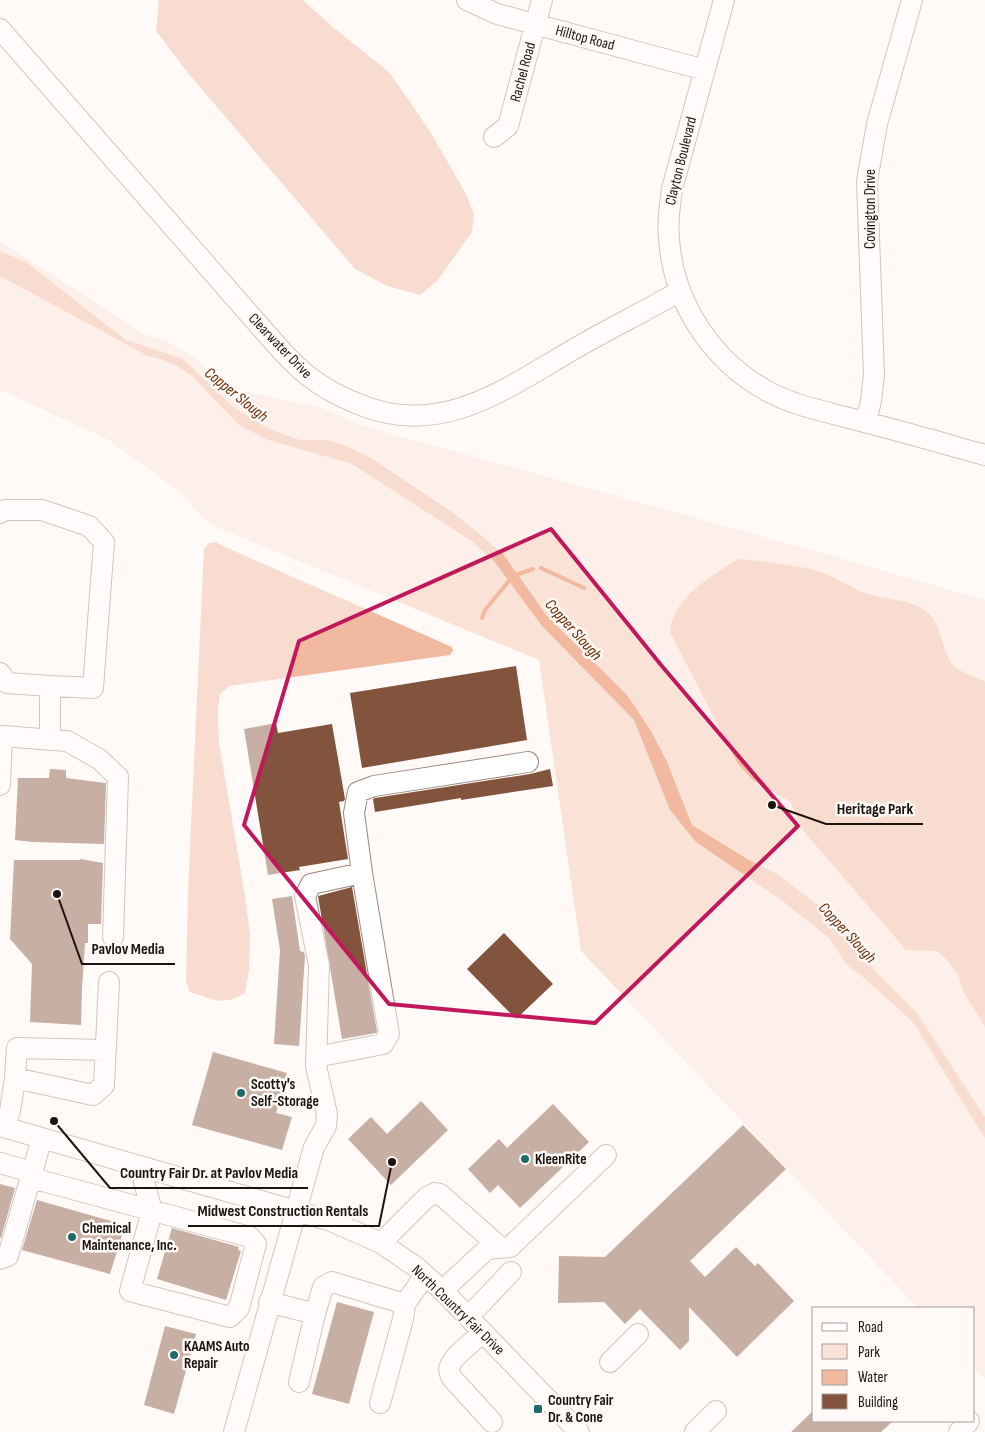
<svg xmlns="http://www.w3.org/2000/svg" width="985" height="1432" viewBox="0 0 985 1432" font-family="'Sofia Sans Condensed',sans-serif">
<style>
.green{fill:#fbe2d7}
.water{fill:#f0b9a0}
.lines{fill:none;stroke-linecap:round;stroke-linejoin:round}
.stream{stroke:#f0b9a0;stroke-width:4}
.building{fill:#83543d}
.minor-casing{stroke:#9a867d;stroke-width:22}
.minor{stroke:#fff;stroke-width:20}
.marked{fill:none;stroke:#c2185b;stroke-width:4;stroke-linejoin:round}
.poi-dot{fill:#206c6d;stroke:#fffaf8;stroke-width:2}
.labels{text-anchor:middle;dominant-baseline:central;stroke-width:5;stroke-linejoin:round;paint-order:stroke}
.street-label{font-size:15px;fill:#1b1410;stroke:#fffaf8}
.poi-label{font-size:15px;font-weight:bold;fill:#1b1410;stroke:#fffaf8;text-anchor:start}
.water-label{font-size:16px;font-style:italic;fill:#6a2a03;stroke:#fffaf8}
.leader{fill:none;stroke:#1b1410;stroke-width:2}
.callout-dot{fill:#1b1410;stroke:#fffaf8;stroke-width:2}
.callout-label{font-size:16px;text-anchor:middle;font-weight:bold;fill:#1b1410;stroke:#fffaf8;stroke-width:5;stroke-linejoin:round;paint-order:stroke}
</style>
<rect width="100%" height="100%" fill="#fffaf8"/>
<path class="green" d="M0,241L144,334L170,343L197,359L206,369L243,391L322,408L363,426L826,554L985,600V1379L974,1367V1308H918L581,951L539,660L209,524L180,492L107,439L0,390Z"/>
<path class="water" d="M159,0H303L334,28L389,72L430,131L466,194L474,214L472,232L437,281L420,295L387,286L355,269L188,73L156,31Z
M0,251L26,262L126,340L183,359L233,407L269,429L300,440H325L344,445L371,458L452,512L481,535L504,555L547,616L627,695L651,731L667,762L692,825L749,860L777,874L820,907L876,972L917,1013L985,1117V1138L913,1022L864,978L847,965L829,938L784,902L696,842L670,810L634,720L542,626L494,561L473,542L352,464L268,440L239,425L192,376L176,365L160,359L148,356L0,276Z
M216,542L225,547L452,647L453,651L450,655L229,686L220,694L218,708V720L219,743L245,896L250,935L249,970L245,993C223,1007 213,999 190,992L186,982L188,890L204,549L209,543Z
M738,559C766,562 794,564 821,572C835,577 848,586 862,592C885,601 916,597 933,618C942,631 942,651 952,664C961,674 975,675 985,682V1027L964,993L958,974L946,959L937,951L906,950L801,828L791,802L753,780L738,764L670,632C674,595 710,578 738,559Z"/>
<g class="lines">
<path class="stream" d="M541,568L584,588
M482,618L485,610L513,576L533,569"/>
</g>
<path class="building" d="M516,666L527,740L362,768L350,693Z
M276,723L278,733L332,724L345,799L344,801L339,802L348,859L299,867L300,870L268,875L244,729Z
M50,769L66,770V778L106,783L104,844L33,842L15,840L18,778H49Z
M550,769L553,786L461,800V798L375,812L373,799L375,798L530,774Z
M80,859L103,863L101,924H88V943H85L82,989L81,1025L30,1022L32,964L10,939L14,860H80Z
M352,887L377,1032L376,1033L342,1039L318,896Z
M292,896L300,951L304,952L305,956L299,1046L274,1044L280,950L272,899Z
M504,933L553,984L516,1019L467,969Z
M213,1052L287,1073L276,1113L292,1117L282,1150L192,1125Z
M421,1101L448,1130L391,1185L348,1139L371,1117L387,1134Z
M553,1104L589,1142L520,1208L498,1185L490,1193L468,1169L499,1139L507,1148Z
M743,1125L786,1169L690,1261L705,1277L736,1247L755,1266L758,1263L794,1301L737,1357L689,1307V1341L680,1350L640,1309L625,1324L604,1302L558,1303L559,1256L605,1257Z
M0,1184L15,1188L1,1238H0Z
M37,1200L125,1225L110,1274L22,1250Z
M172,1228L239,1247L238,1250L241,1251L226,1300L157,1279Z
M337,1302L374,1312L349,1404L312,1394Z
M165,1326L196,1334L174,1414L144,1405Z
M814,1410V1421H893L881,1432H791Z"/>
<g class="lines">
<defs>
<path id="minor" d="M467,0L497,14L705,70
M724,0L672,189C670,205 667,222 669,238C673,302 711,360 767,391C795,406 827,412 857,420C900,431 942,443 985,455
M0,29L265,332C278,346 291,363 307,375C322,387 338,396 356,403C435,438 498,394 564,355C602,332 642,313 680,291
M494,137L508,126L542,0
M866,422L871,401L874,375L867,181L877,124L912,0
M0,513L5,510H42L89,526L104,542L93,688L50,686L7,683L0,673
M50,740V686
M0,785L2,736L67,741L99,759L118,777L113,937
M316,1057L383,1044L389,1034L362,873
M15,1078L17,1048L106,1050
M0,1126L331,1221L381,1243L416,1267L444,1292L579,1432
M4,1127L10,1111L15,1078L93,1095L104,1085L109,982
M0,1163L32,1172L39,1180L250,1237L256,1244L239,1308L230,1317L130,1291L152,1211L144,1182L148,1168
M381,1243L427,1197L435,1193L440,1194L501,1248
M0,1259L8,1256L42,1138
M442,1291L487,1249L510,1247L606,1155
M269,1302L315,1314L323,1287L332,1282L405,1304L425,1275
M468,1317L511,1272
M483,1333C475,1340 453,1356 450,1366C448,1370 450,1374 452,1378L492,1422
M610,1362L638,1334
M299,1382L315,1314
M380,1403L403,1319L405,1304
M234,1432L314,1147L326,1126L327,1114L316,1066L319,965L305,896L311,884L362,873L354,813L358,792L374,786L528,762
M695,1432L716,1411
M959,1432L969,1421"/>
</defs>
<use href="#minor" class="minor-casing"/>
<use href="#minor" class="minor"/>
</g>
<path d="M0 0H985V1432H0ZM551,529L661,665L798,826L595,1023L389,1004L244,825L299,641Z" fill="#fffaf8" fill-opacity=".55" fill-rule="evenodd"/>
<path class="marked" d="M551,529L661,665L798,826L595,1023L389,1004L244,825L299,641Z"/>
<g class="poi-dot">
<circle cx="241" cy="1093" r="5"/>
<circle cx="525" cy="1159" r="5"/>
<circle cx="72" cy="1237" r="5"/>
<circle cx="174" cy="1355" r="5"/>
<rect x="533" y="1404" width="10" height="10" rx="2.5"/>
</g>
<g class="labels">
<g class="street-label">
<text transform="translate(585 38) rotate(15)">Hilltop Road</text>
<text transform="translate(523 72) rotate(-75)">Rachel Road</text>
<text transform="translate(681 161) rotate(-76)">Clayton Boulevard</text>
<text transform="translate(870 209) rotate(-90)">Covington Drive</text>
<text transform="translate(280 346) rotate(46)">Clearwater Drive</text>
<text transform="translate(458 1310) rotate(44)">North Country Fair Drive</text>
</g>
<g class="poi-label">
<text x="251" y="1084">Scotty's<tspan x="251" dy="17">Self-Storage</tspan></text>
<text x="535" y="1159">KleenRite</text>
<text x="82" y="1228">Chemical<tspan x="82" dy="17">Maintenance, Inc.</tspan></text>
<text x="184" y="1346">KAAMS Auto<tspan x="184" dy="17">Repair</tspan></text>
<text x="548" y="1400">Country Fair<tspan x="548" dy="17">Dr. &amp; Cone</tspan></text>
</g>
<g class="water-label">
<text transform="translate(236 395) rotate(39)">Copper Slough</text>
<text transform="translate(573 630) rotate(48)">Copper Slough</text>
<text transform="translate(847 933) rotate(47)">Copper Slough</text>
</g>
</g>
<path class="leader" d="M772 805L826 824H923M57 894L82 964H175M54 1121L110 1188H308M392 1162L379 1226H188"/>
<g class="callout-dot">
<circle cx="772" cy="805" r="5"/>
<circle cx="57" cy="894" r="5"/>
<circle cx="54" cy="1121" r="5"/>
<circle cx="392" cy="1162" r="5"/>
</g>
<g class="callout-label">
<text x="875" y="814">Heritage Park</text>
<text x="128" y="954">Pavlov Media</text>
<text x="209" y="1178">Country Fair Dr. at Pavlov Media</text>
<text x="283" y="1216">Midwest Construction Rentals</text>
</g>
<rect x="812" y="1307" width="162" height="115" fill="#fffaf8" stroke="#a49e9b"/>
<rect x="822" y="1323" width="25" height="8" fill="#ffffff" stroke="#a49e9b"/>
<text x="858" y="1332" font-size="15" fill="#1b1410">Road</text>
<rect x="822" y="1344" width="25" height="15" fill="#fbe2d7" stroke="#a49e9b"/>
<text x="858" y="1357" font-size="15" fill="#1b1410">Park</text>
<rect x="822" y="1370" width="25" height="15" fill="#f0b9a0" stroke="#a49e9b"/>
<text x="858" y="1382" font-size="15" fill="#1b1410">Water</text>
<rect x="822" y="1394" width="25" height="15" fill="#83543d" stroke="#a49e9b"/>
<text x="858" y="1407" font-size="15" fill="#1b1410">Building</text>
</svg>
